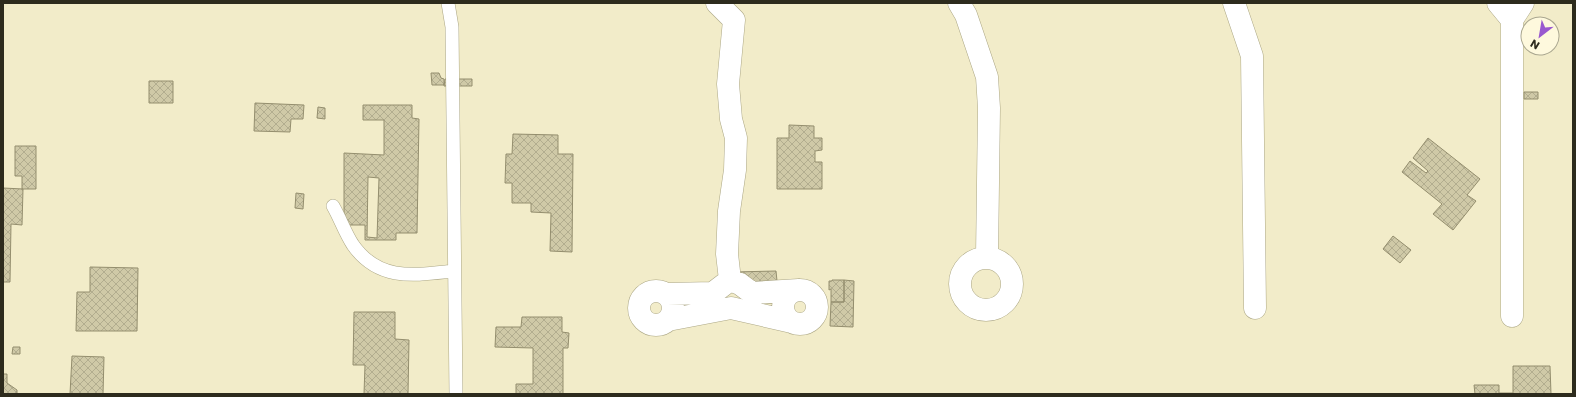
<svg xmlns="http://www.w3.org/2000/svg" width="1576" height="397" viewBox="0 0 1576 397" font-family="Poppins,sans-serif">
<style>
.building{fill:url(#building-cross-hatch);stroke:#948e6e;fill-rule:evenodd}
.lines{fill:none;stroke-linecap:round;stroke-linejoin:round}
.service-casing{stroke:#aca785;stroke-width:14}
.minor-casing{stroke:#aca785;stroke-width:23}
.service{stroke:#fff;stroke-width:13}
.minor{stroke:#fff;stroke-width:22}
</style>
<defs>
<pattern id="building-cross-hatch" width="8" height="8" patternUnits="userSpaceOnUse"><rect width="8" height="8" fill="#cfc9a7"/><path d="M0 0l8 8M0 8l8-8" fill="none" stroke="#b2ad8f"/></pattern>
</defs>
<rect width="100%" height="100%" fill="#f2ecc9"/>
<path class="building" d="M431,73H439L441,78L444,79V85H432Z
M445,79H472V86H444Z
M149,81H173V103H149Z
M1524,92H1538V99H1524Z
M255,103L304,105L303,119H291L290,132L254,131Z
M363,105H412V118L419,119L417,233H396V240H365V225H344V153L384,155V120H363ZM368,177L379,178L377,238L367,237Z
M318,107L325,108V119L317,118Z
M789,125L814,126V138H822V150L815,151V162H822V189H777V138H789Z
M513,134L558,135V154H573L572,252L550,251L551,213L531,212V203H512V183H505L506,154H512Z
M1428,138L1480,179L1467,195L1476,201L1453,230L1433,214L1442,204L1402,172L1410,161L1426,173L1428,171L1413,158Z
M15,146H36V189H22V176H15Z
M3,188L23,189L22,225L11,224L10,282H3Z
M296,193L304,194L303,209L295,208Z
M1393,236L1411,250L1400,263L1383,249Z
M90,267L138,268L137,331H76L77,292H90Z
M776,271L777,281L734,282V272Z
M832,280H844V302H831V289L829,290V281H832Z
M844,280L854,281L853,327L830,326L831,302H844Z
M354,312H395V339L409,340L408,394H364L365,365H353Z
M522,317H562V332L569,333L568,348H563V394H516V384H533V348L495,347L496,327H521Z
M13,347H20V354H12Z
M72,356L104,357L103,394H70Z
M1513,366H1550L1551,394H1475L1474,385H1499V393H1513Z
M3,374H7V383L17,390V394H3Z"/>
<g class="lines">
<defs>
<path id="service" d="M448,3L452,27L456,394
M333,206C340,218 345,233 353,245C379,282 415,275 454,271"/>
<path id="minor" d="M959,3L966,15L987,77L989,108L987,257
M1234,3L1252,56L1255,308
M1498,3L1512,20
M960 284a26 26 0 1 1 52 0a26 26 0 1 1-52 0Z
M730,280L740,284L752,293L799,290
M783 307a17 17 0 1 1 34 0a17 17 0 1 1-34 0Z
M639 308a17 17 0 1 1 34 0a17 17 0 1 1-34 0Z
M667,294L713,293L730,280L727,254L729,211L735,170L736,138L731,119L728,84L734,20L717,3
M1512,316V20L1523,3
M668,320L731,308L792,322"/>
</defs>
<use href="#service" class="service-casing"/>
<use href="#minor" class="minor-casing"/>
<use href="#service" class="service"/>
<use href="#minor" class="minor"/>
</g>
<rect width="1576" height="397" fill="none" stroke="#2d2b1d" stroke-width="8"/>
<g transform="translate(1540 36) rotate(211)"><circle r="19" fill="#fef9dd" stroke="#aaa790"/>
<path d="M0-3L7 15L0 10L-7 15Z" fill="#9959cf"/>
<text y="-6" font-size="11" font-weight="bold" text-anchor="middle" fill="#2d2b1d">N</text>
</g>
</svg>
